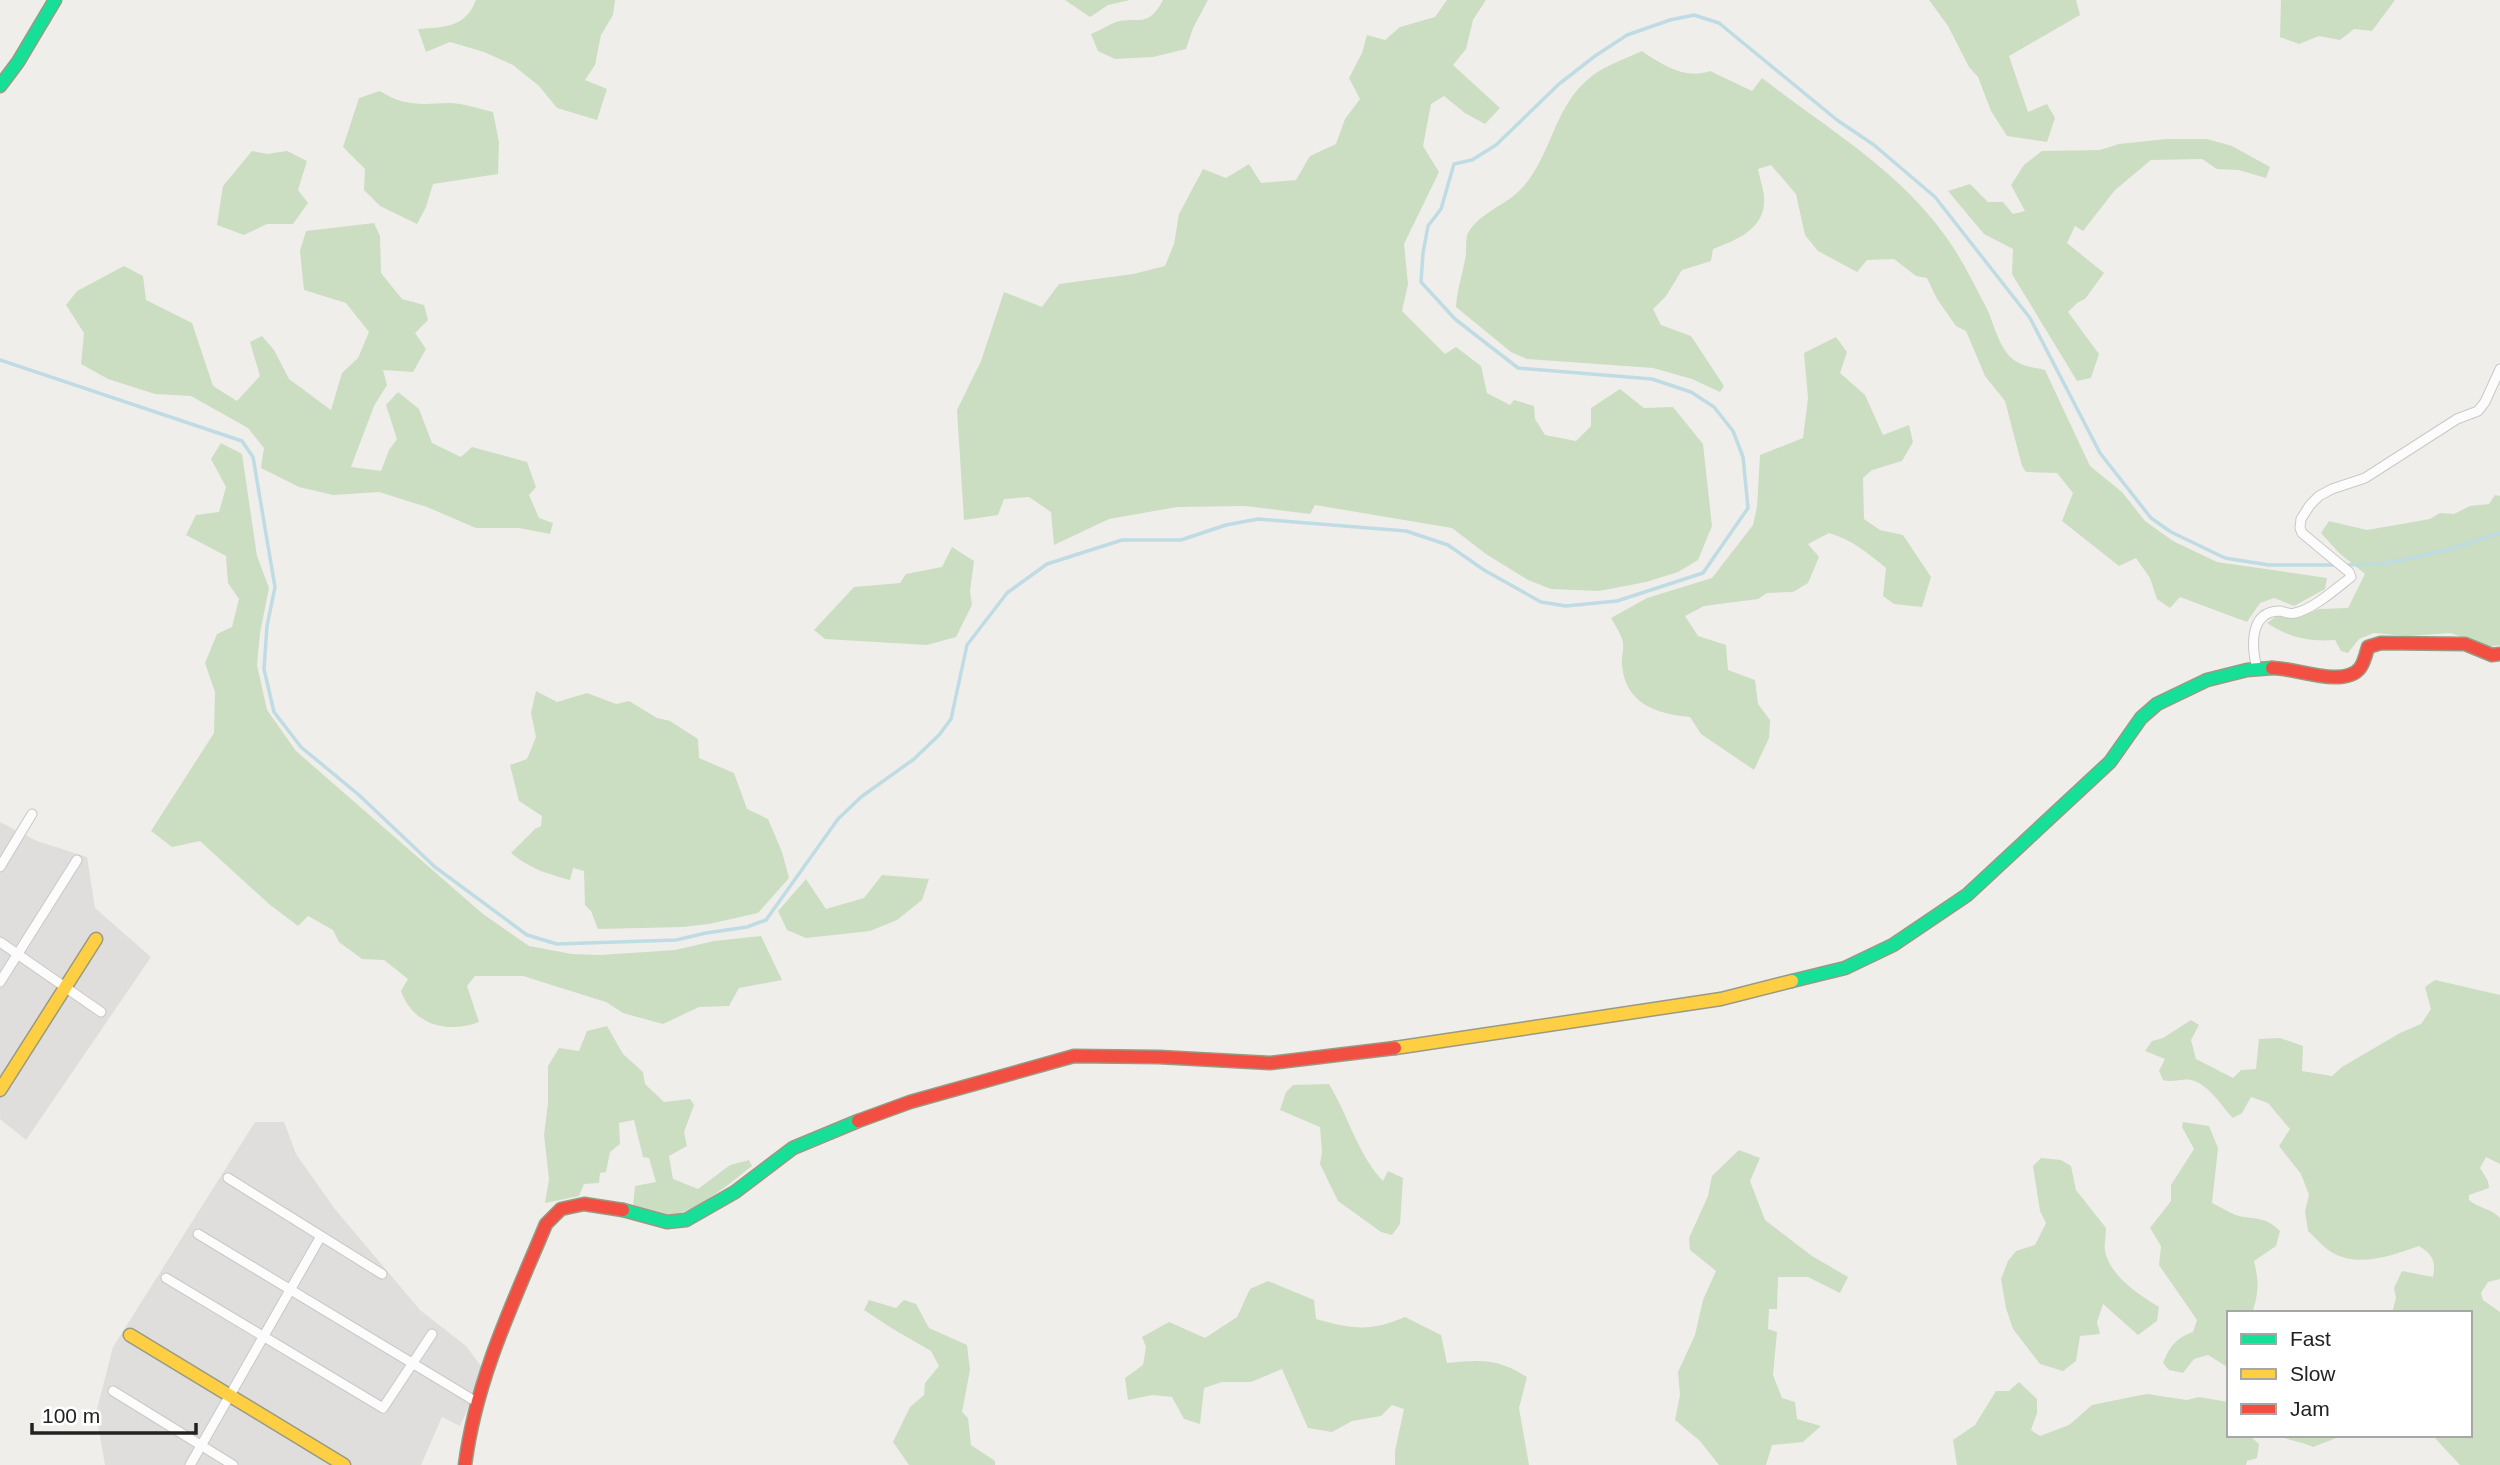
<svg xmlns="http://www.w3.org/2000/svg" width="2500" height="1465" viewBox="0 0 2500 1465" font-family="Helvetica,sans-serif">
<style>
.residential{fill:#dfdedc}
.forest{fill:#cbdec1}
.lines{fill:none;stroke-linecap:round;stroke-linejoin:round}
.stream{stroke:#bfdbe3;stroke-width:3.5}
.street-casing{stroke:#c9c8c7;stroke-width:11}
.fast-casing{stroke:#999a82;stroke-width:15}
.slow-casing{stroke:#999a82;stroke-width:15}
.jam-casing{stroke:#999a82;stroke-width:15}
.street{stroke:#fdfcfc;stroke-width:9}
.fast{stroke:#16e098;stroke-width:12}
.slow{stroke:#ffcf43;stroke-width:12}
.jam{stroke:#f24e42;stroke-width:12}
</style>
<rect width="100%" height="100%" fill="#f0eeeb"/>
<path class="residential" d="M0,822L37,841L87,857L95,908L151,957L26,1140L0,1119Z
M255,1122H284L296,1154L334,1208L420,1310L466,1346L481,1366L468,1408L460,1426L442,1417L421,1465H105L96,1413L113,1347Z"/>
<path class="forest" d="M476,0H615L613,15L601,35L595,65L585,80L607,89L597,120L557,108L539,86L513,65L484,52L450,42L426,52L418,29C445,27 465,28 476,0Z
M1065,0H1130L1108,5L1090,17Z
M1163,0H1208L1193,28L1186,49L1153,57L1115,59L1098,51L1091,34C1099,31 1108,25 1116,22C1138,16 1148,29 1163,0Z
M1447,0H1486L1473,20L1466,49L1453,65L1500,108L1485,124L1465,113L1444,96L1431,104L1423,146L1439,172L1404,244L1408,284L1402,311L1445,354L1456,347L1481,366L1487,393L1510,405L1514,400L1534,406L1535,419L1545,435L1576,441L1591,426V408L1620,389L1644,408L1673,407L1703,444L1712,526L1698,560L1678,572L1646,582L1599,591L1551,589L1528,580L1486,554L1452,528L1315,505L1310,514L1245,506L1177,507L1109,519L1054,545L1051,512L1029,497L1004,499L998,515L964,520L957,410L981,361L1004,292L1042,307L1059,284L1133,274L1165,266L1174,244L1179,214L1203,169L1226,178L1249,164L1261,183L1296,180L1310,156L1336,144L1345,119L1360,99L1349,78L1362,53L1367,35L1385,40L1400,27L1435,17Z
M1929,0H2076L2080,15L2009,56L2028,112L2047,104L2055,118L2047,142L2007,136L1991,111L1978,77L1969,67L1948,26Z
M2281,0H2395L2372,31L2354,29L2340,40L2319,36L2299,44L2280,37Z
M1642,51C1662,65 1686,80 1710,71L1752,91L1762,78C1829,130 1906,174 1953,247C1966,267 1976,288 1987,309C1995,326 2000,354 2019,363C2026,367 2037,368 2045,370L2090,466L2122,492L2145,521L2173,541L2217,562L2327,578L2325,589L2294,606L2274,598L2260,603L2247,622L2180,597L2170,608L2157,599L2150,578L2136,558L2119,566L2062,521L2073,493L2057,473L2026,472L2022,466L2005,401L1985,376L1966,331L1956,326L1937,299L1927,278L1916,276L1894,259L1867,260L1857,272L1818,251L1805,235L1796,194L1771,165L1758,169C1760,180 1765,192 1764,203C1763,230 1734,241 1713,249L1711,261L1682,270L1666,296L1653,309L1661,325L1691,336L1724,386L1720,392L1692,379L1653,368L1527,359L1511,352L1456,307C1457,290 1462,276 1465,260C1467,252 1465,240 1468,233C1480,212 1507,205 1522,188C1550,158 1554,110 1585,82C1600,67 1623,60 1642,51Z
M380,91C404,107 422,104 449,103C463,103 479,109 493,112L499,142L498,174L433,184L426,207L417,224L380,206L364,190L365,169L343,147L359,98Z
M2167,139H2207L2232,146L2270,167L2266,178L2239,170L2217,169L2202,159L2151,160L2115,190L2083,231L2075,226L2067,243L2104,273L2085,299L2077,303L2068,312L2099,354L2091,378L2077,381L2012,274L2013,249L1984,234L1948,191L1970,184L1988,202H2003L2013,214L2025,211L2011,185L2024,165L2042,151L2100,150L2119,144Z
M252,151L267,154L287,151L307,161L298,190L308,203L293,224H267L244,235L217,225L223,186Z
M374,223L380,236L381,273L402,299L424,305L428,320L415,333L426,349L413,372L383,370L387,385L374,406L351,467L381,471L389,450L397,439L386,405L398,392L419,409L432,443L461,457L472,447L527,462L536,487L529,495L539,518L553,523L550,534L519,528H476L427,507L379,492L333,495L299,487L261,468L264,448L248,428L191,396L155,394L108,379L81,364L84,333L66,305L77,291L124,266L143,276L146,300L192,323L213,386L237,401L260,376L250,342L262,336L274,350L289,379L331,410L342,373L358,358L369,332L346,303L304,290L300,251L306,231Z
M1836,337L1847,352L1840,373L1865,395L1883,435L1909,425L1913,442L1902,461L1872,470L1863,478L1864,519L1880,530L1903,535L1931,577L1922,607L1894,604L1883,596L1886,568C1869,554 1851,539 1829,533L1808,544L1819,557L1808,583L1793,592L1767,593L1758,599L1704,606L1685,616L1698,636L1726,645L1728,670L1755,680L1758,704L1770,720L1769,738L1754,770L1701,734L1690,717C1657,714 1625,704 1622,665C1621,658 1624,650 1623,643C1622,635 1615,625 1611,618L1647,598L1712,578L1753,525L1757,507L1760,455L1803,438L1808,398L1804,353Z
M221,443L242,454L257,556L269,588L260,633L257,665L267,710L296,751L483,914L529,946L572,954L600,955L675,950L714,941L761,936L782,980L739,988L729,1006L699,1007L663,1024L623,1013L606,1002L523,976H475L467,986L479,1022C447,1034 413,1025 401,991L408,979L384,960L362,959L339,942L333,930L308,916L298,926L269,904L200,841L172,847L151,831L214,733L215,692L205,663L217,634L232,627L239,599L228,583L226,556L186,535L196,515L219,512L226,487L211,459Z
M2495,495L2500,496V645L2488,647L2451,633L2408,636L2374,633L2359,639L2348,653L2341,651L2335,640C2309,642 2288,637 2267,623L2278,615L2298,618L2319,609L2348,608L2365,574L2339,553L2321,533L2329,521L2367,530L2430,519L2440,513L2454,514L2470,506L2489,504Z
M952,547L974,561L970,591L972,605L956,637L927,645L825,639L814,630L854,587L900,583L906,574L942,567Z
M536,691L557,702L587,693L616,704L629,701L657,718L670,721L698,739L699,758L734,773L747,809L768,819L782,852L789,878L758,913L709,924L683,927L598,929L591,911L585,905L584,871L573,868L570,880C547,874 529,868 511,853L535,829L541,826L542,816L519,801L510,765L527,759L536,737L531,713Z
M882,875L929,879L922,900L897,920L870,931L806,938L787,930L778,911L806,879L826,909L864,898Z
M2435,980L2500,995V1164L2486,1157L2480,1168L2488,1181L2489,1188L2469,1195V1200C2480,1209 2491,1208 2500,1218V1279L2488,1282L2481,1293L2483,1300L2500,1312V1465H2460L2432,1435H2470V1313H2392L2396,1298L2394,1288L2402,1271L2433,1277C2436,1261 2433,1255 2419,1246C2393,1255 2360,1268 2333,1253C2324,1248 2316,1238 2308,1231L2305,1211L2309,1195L2301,1174L2279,1146L2290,1129L2268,1103L2251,1097L2242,1113L2233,1118C2221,1106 2209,1084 2191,1080C2182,1078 2175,1083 2163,1080L2159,1071L2165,1059L2145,1051L2152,1041L2163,1038L2191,1020L2199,1025L2191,1040L2196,1059L2233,1078L2241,1070L2256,1069L2259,1039L2280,1038L2303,1046L2302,1071L2332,1076L2342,1067L2400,1033L2421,1024L2431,1009L2425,987Z
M607,1026L623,1054L643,1072L645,1084L664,1102L690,1099L694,1105L684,1132L687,1146L669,1156L673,1179L698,1189L730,1165L749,1160L752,1166C732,1182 686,1220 660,1217C651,1216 641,1209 633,1206L635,1186L656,1182L649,1158L643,1157L634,1120L619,1123L620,1144L610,1152L606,1172L600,1173L599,1183L584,1184L579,1196L545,1203L549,1179L544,1135L548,1103V1066L559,1048L579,1051L587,1031Z
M1329,1084C1348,1115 1358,1155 1383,1181L1388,1171L1403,1178L1400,1224L1392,1235L1381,1232L1338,1201L1320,1164L1322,1152L1320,1127L1280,1110L1286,1092L1293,1085Z
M2183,1122L2209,1126L2218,1148L2212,1203C2221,1207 2234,1216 2244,1217C2260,1219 2268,1219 2280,1231L2276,1246L2254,1261C2259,1281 2259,1293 2252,1313H2229V1368L2208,1355L2194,1359L2183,1373L2169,1370L2163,1363C2170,1346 2176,1338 2193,1332L2197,1320L2159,1265L2161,1246L2150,1228L2171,1201V1185L2194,1149L2182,1127Z
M1739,1150L1760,1158L1750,1181L1765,1220L1812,1256L1848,1277L1840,1293L1808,1277H1778L1777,1309H1769L1768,1329L1777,1332L1773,1375L1782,1398L1795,1402L1797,1419L1821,1426L1803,1442L1772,1445L1766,1465H1719L1700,1441L1675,1420L1680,1395L1678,1372L1695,1335L1703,1300L1716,1271L1690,1250L1689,1238L1708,1196L1712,1176Z
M2041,1158L2061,1160L2071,1166L2076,1190L2106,1228C2106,1235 2104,1244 2105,1251C2110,1276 2139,1295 2159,1307L2157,1321L2138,1335L2103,1304L2097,1322L2100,1334L2080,1336L2076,1361L2063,1371L2040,1364L2013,1329L2006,1308L2001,1279L2008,1261L2016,1251L2035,1245L2046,1223L2040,1211L2033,1166Z
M1268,1281L1314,1300L1316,1319C1352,1329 1370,1332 1405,1317L1441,1335L1447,1363C1483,1360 1496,1358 1527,1377L1519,1408L1529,1465H1395V1451L1404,1409L1392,1405L1381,1416L1352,1421L1332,1432L1308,1428L1282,1369L1251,1382H1222L1204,1388L1200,1424L1184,1419L1172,1397L1152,1395L1128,1400L1125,1378L1143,1365L1146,1347L1142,1337L1169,1322L1205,1338L1237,1317L1250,1289Z
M869,1300L896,1308L904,1300L916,1304L929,1328L967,1345L970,1370L962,1412L968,1418L971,1445L995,1461V1465H909L893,1442L910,1407L924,1395L925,1383L939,1366L931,1351L893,1329L864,1310Z
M2019,1382L2037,1399V1413L2031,1430L2040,1436L2069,1425L2092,1405L2131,1397L2147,1394L2187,1400L2199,1397L2228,1402L2229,1435H2249L2259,1444L2257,1458L2247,1461L2246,1465H1957L1953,1440L1975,1425L1996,1391H2009Z
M2278,1435H2344L2313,1447C2301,1441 2289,1441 2278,1435Z"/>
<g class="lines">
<path class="stream" d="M0,360L242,441L253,457L275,587L267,626L264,669L274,712L301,747L359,795L435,867L527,935L557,944L676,940L706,933L747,927L766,920L838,819L861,797L914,759L939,735L951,719L967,645L1007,593L1047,564L1122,540H1181L1226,525L1258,519L1406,531L1448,545L1484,570L1541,602L1566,606L1617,601L1703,573L1748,508L1743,457L1733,431L1714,407L1691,392L1652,379L1518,368L1455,319L1421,282L1423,253L1428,226L1441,209L1454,164L1472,160L1496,145L1559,84L1595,56L1627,35L1670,20L1694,15L1719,23L1837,120L1874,145L1935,197L2030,318L2100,453L2151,518L2171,532L2225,558L2269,565H2338
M2345,565L2384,564L2451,549L2500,533"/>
<defs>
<path id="street" d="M2257,669C2252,649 2248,612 2279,611C2284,611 2289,615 2295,613C2312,610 2337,588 2351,577L2349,572L2302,533L2300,528L2301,519L2310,505L2319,496L2332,489L2365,478L2457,419L2478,411L2485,402L2500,369
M0,867L32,814
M0,942L101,1012
M0,982L77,860
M228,1178L382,1274
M198,1234L475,1401
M166,1278L383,1408L432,1334
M113,1391L233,1465
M190,1465L321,1236"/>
<path id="fast" d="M0,86L18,62L55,0
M1792,981L1845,968L1893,945L1967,895L2110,762L2141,718L2157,704L2207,680L2247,670L2272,668
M623,1210L667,1222L686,1220L735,1192L793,1148L858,1121"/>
<path id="slow" d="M1395,1048L1721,999L1792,981
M0,1090L96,939
M130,1335L344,1465"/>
<path id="jam" d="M2272,668C2293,667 2344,689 2360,668C2364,663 2366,654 2368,647L2381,643L2465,644L2492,655L2500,654
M858,1121L910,1102L1074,1056L1159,1057L1270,1063L1395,1048
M465,1465C476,1379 513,1303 546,1224L561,1209L584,1204L623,1210"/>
</defs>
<use href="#street" class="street-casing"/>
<use href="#fast" class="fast-casing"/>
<use href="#slow" class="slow-casing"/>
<use href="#jam" class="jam-casing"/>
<use href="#street" class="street"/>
<use href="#fast" class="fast"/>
<use href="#slow" class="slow"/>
<use href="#jam" class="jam"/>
</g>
<rect x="2227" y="1311" width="245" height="126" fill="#ffffff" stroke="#a7a7a7" stroke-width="2"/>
<rect x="2241" y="1334" width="35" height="10" fill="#16e098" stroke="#a7a7a7" stroke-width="2"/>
<text x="2290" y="1346" font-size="21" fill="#222222">Fast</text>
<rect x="2241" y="1369" width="35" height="10" fill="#ffcf43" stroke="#a7a7a7" stroke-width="2"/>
<text x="2290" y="1381" font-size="21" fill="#222222">Slow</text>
<rect x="2241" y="1404" width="35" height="10" fill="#f24e42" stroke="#a7a7a7" stroke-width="2"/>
<text x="2290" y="1416" font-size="21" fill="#222222">Jam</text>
<path d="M32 1423v10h164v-10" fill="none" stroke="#222222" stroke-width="3.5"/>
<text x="42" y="1423" font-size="21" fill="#222222" stroke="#ffffff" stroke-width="5" paint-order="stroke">100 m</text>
</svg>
